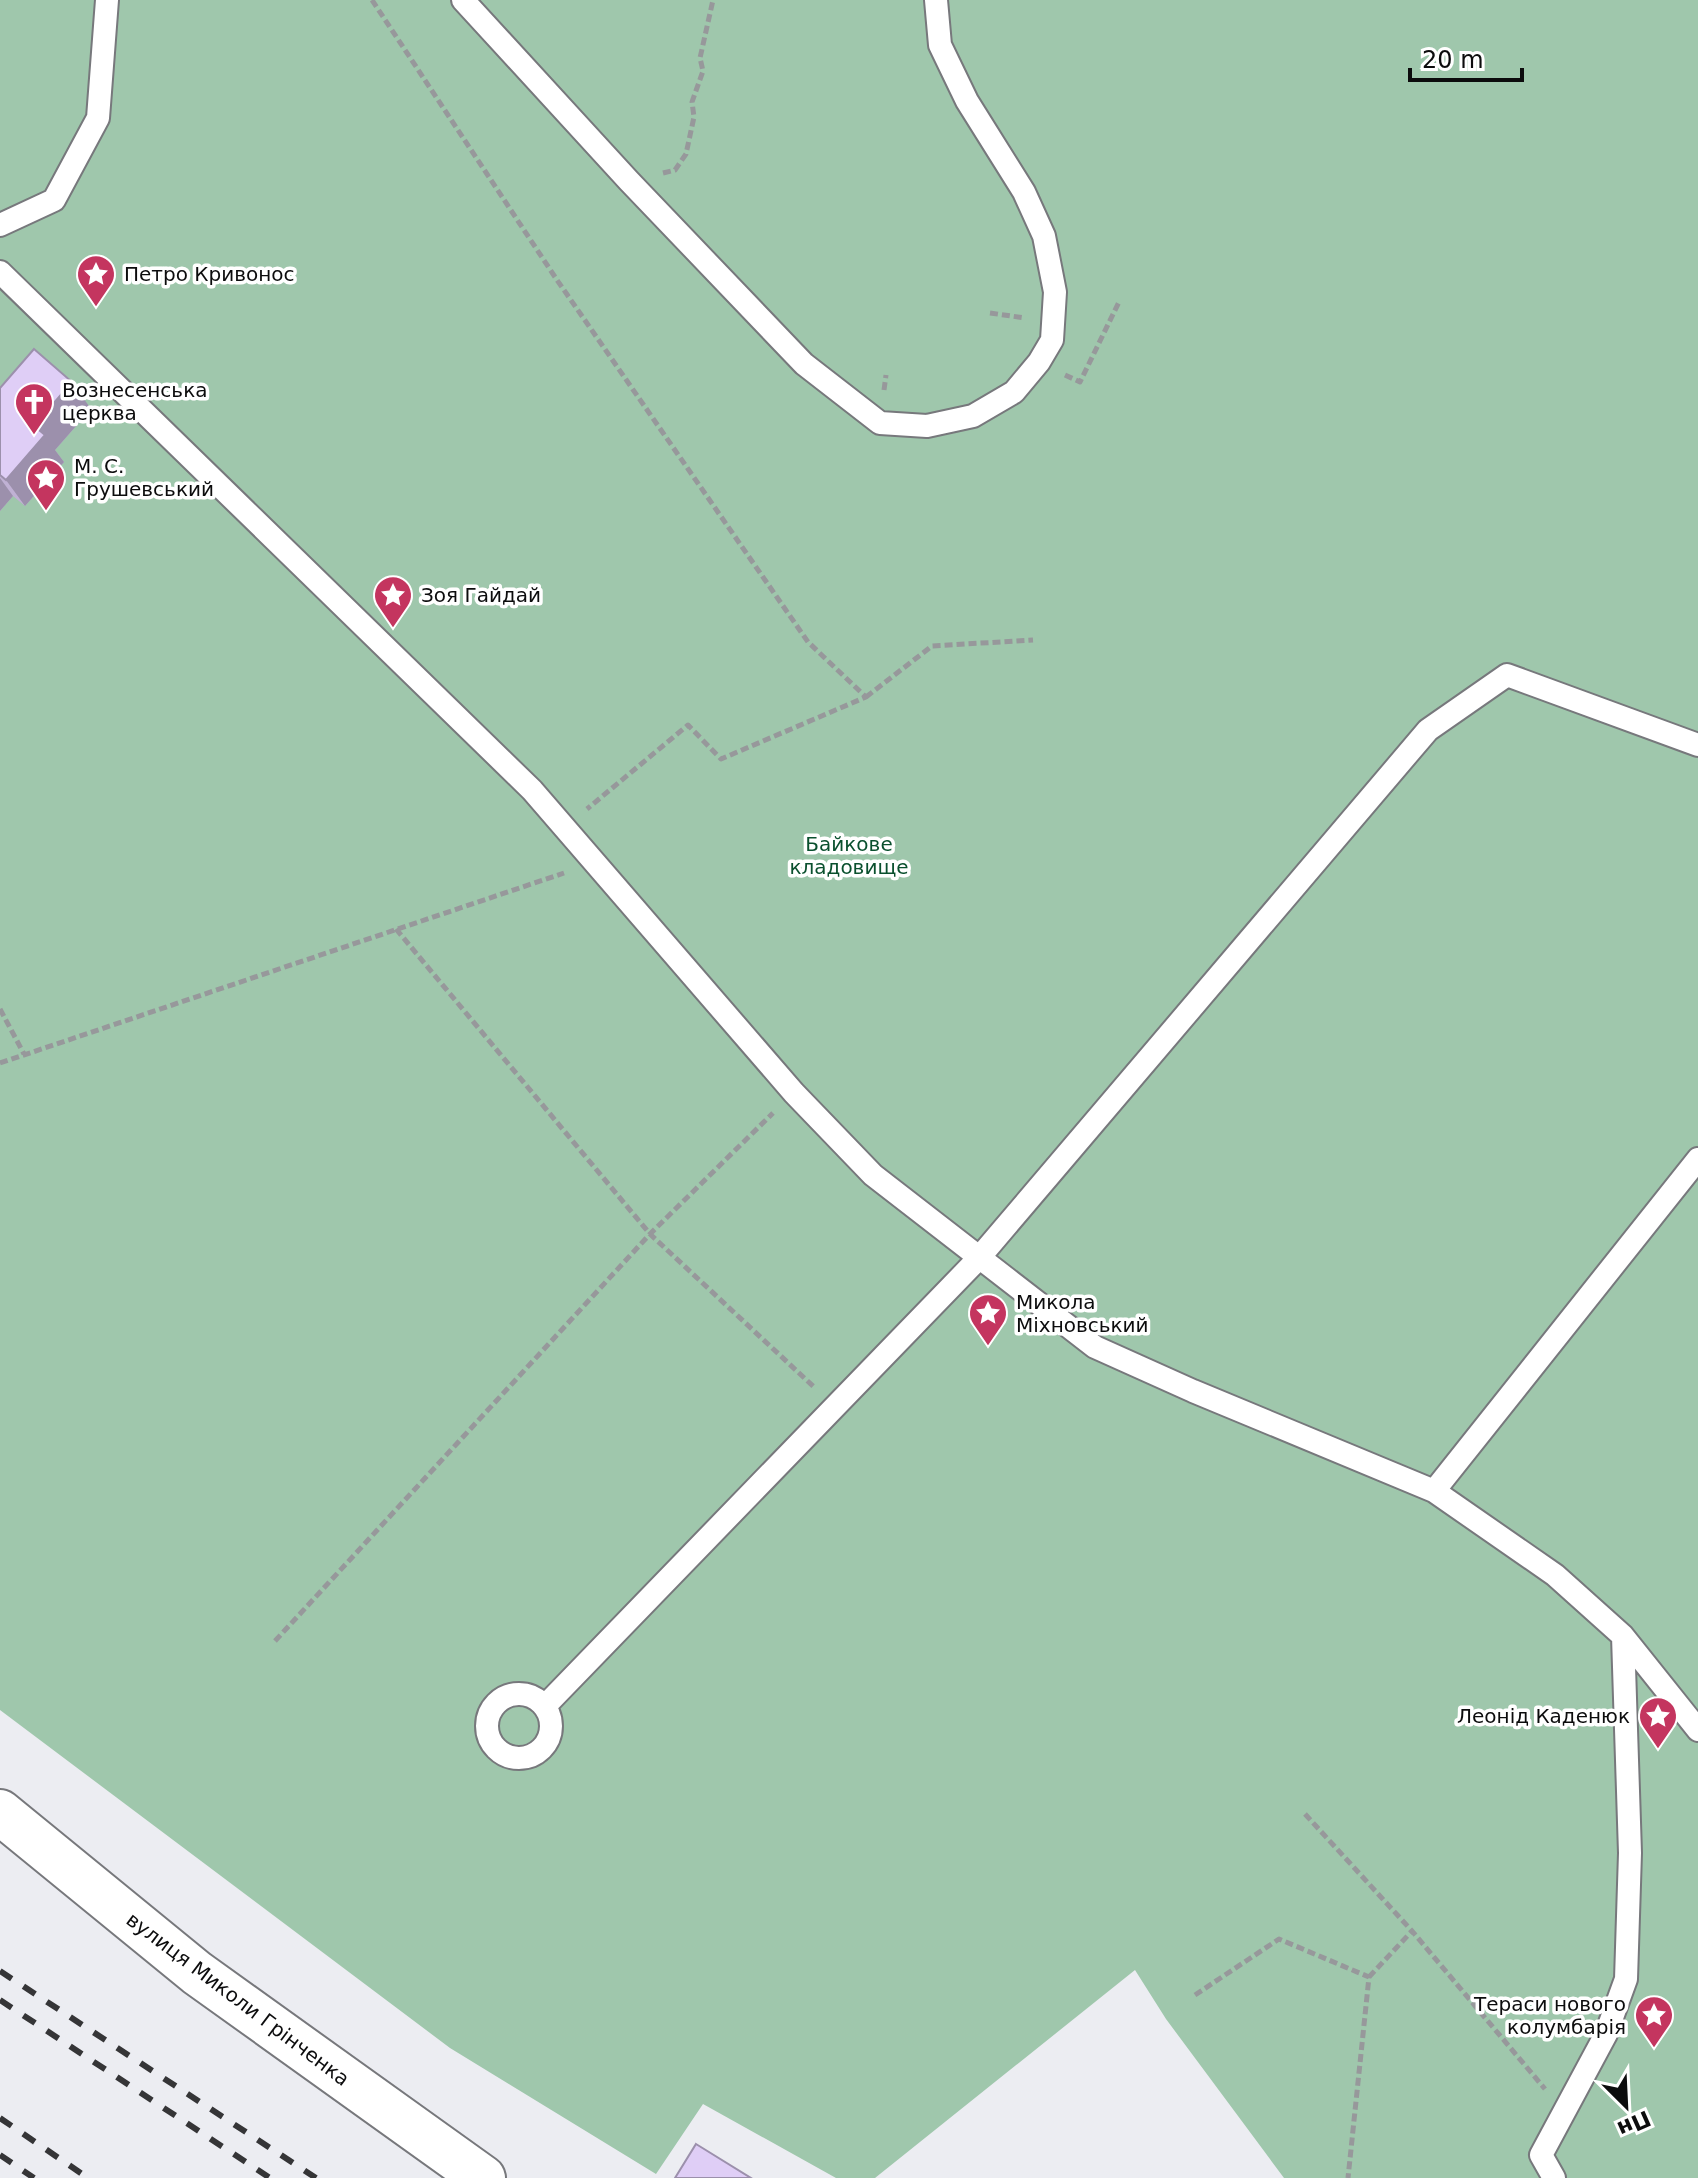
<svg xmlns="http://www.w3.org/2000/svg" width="1698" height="2178" viewBox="0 0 1698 2178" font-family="'DejaVu Sans',sans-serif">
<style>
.green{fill:#9fc7ac}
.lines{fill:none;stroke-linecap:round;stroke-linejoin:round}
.lane-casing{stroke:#77787c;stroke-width:26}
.secondary-casing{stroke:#77787c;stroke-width:48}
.path{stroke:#97989b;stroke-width:5;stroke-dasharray:8 4;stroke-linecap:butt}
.lane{stroke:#fff;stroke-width:22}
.secondary{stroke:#fff;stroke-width:44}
.rail{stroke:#353537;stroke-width:6;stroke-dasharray:14 14;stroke-linecap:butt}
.wall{fill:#c0b1d4}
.shaded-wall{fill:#9c90ac}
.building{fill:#dfcef6;stroke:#9c90ac;stroke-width:2}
.labels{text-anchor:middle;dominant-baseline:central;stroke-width:7;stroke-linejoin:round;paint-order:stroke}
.poi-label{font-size:20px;fill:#0c0c0d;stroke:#fff;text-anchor:start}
.park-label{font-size:20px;fill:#0a502e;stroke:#fff}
.street-label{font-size:20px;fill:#0c0c0d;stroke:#fff}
</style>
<rect width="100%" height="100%" fill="#ecedf2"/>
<path class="green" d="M0,0H1698V2178H1284L1166,2019L1135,1970L875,2178H836L703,2104L656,2174L450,2048L0,1710Z"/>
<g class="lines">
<defs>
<path id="lane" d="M463,0L629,181L804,364L880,423L927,426L973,416L1014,392L1039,362L1052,340L1055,292L1044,236L1024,192L967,101L940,45L936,0
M0,225L54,200L98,118L107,0
M0,272L532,790L794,1093L873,1175L1095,1347L1193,1391L1434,1491L1555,1575L1623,1636L1698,1730
M1434,1491L1698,1159
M487 1726a32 32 0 1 1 64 0a32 32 0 1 1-64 0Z
M545,1706L978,1259L1428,730L1507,675L1698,745
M1554,2178L1541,2155L1606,2034L1626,1979L1630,1853L1623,1636"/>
<path id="secondary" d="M0,1812L197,1973L483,2178"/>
</defs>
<use href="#lane" class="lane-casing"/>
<use href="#secondary" class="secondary-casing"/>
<path class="path" d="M372,0L557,280L808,642L866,697L721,759L688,725L587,809
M663,173L675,170L686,154L694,117L692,102L703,71L700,58L713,0
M990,313L1025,318
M1065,375L1080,382L1119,302
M884,390L886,375
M866,697L932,646L1033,640
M396,929L650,1234L814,1387
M0,1009L24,1054
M0,1063L564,873
M275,1641L650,1234L773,1113
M1305,1814L1412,1931L1545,2089
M1369,1977L1412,1931
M1195,1995L1279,1939L1369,1977L1348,2178"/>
<use href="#lane" class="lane"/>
<use href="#secondary" class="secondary"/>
<path class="rail" d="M0,1971L316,2178
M0,2000L270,2178
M0,2118L88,2178
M0,2155L34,2178"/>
</g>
<path class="wall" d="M0,388L91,409L55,450L64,462L25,506L13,496L0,511Z"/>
<path class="shaded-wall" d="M72,382L91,409L55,450L64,462L25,506L6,480L34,426Z
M0,478L13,496L0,511Z"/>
<path class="building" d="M34,349L72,382L34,426L45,435L6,480L0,475V388Z
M696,2144L751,2178H675Z"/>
<defs>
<symbol id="sight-pin" viewBox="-11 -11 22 30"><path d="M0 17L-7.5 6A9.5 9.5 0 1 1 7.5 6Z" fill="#c4355f" stroke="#fff"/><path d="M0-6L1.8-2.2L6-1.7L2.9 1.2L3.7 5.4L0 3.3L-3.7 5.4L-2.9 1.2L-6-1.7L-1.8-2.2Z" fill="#fff"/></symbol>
<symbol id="church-pin" viewBox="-11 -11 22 30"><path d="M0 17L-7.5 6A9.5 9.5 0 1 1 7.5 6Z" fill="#c4355f" stroke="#fff"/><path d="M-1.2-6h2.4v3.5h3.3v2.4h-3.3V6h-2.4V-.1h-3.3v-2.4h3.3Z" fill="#fff"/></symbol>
</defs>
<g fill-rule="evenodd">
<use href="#sight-pin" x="74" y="252" width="44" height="60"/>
<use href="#church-pin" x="12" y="380" width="44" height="60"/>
<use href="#sight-pin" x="24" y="456" width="44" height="60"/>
<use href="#sight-pin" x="371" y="573" width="44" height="60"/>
<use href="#sight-pin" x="966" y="1291" width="44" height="60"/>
<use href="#sight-pin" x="1636" y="1694" width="44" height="60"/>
<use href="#sight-pin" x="1632" y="1993" width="44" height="60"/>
</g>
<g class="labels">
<g class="poi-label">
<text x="124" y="274">Петро Кривонос</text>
<text x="62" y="390">Вознесенська<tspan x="62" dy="23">церква</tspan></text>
<text x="74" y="466">М. С.<tspan x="74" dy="23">Грушевський</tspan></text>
<text x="421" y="595">Зоя Гайдай</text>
<text x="1016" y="1302">Микола<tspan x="1016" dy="23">Міхновський</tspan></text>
<text x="1630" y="1716" text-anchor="end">Леонід Каденюк</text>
<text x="1626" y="2004" text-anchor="end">Тераси нового<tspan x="1626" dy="23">колумбарія</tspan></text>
</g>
<g class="park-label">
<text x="849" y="844">Байкове<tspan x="849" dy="23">кладовище</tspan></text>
</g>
<g class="street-label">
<text transform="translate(238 1999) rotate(37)">вулиця Миколи Грінченка</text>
</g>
</g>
<g transform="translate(1626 2106) rotate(156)" stroke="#ffffff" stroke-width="6" paint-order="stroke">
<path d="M0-6L14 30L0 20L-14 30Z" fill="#0c0c0d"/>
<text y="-12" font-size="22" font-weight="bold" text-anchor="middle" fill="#0c0c0d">Пн</text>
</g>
<path d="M1410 68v12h112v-12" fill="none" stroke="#0c0c0d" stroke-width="4"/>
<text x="1422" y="68" font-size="24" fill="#0c0c0d" stroke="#ffffff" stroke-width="6" paint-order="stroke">20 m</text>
</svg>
